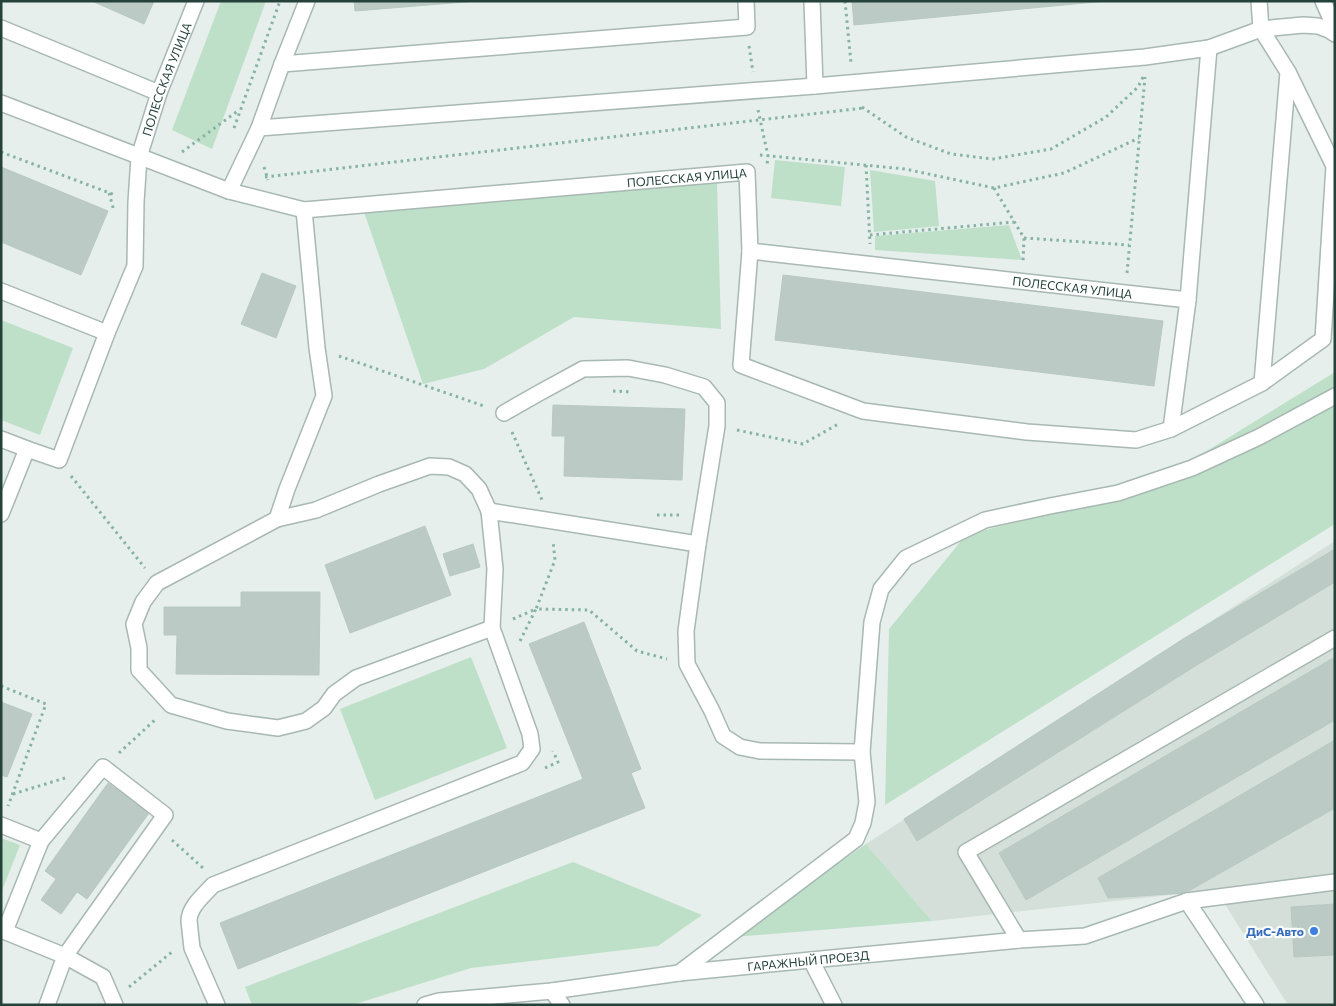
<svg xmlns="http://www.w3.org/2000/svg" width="1336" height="1006" viewBox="0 0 1336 1006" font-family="Commissioner,sans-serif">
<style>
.built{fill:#d4dfda}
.green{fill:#bfe0c8}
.building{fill:#bbcac4;stroke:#b8c9c2}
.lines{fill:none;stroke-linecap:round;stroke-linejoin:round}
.minor-casing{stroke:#a8b8b2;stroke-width:18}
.path{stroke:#86b3a5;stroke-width:3;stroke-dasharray:2.5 4;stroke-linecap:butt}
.minor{stroke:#fff;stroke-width:15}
.shop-dot{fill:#3f7fe0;stroke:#f7fbf9;stroke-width:2}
.labels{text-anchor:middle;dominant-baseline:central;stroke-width:4.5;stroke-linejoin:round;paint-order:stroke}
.street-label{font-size:12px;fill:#24423a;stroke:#f7fbf9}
.shop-label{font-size:12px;font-weight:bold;fill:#366cbe;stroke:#f7fbf9;text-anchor:end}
</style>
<rect width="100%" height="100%" fill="#e6efeb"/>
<path class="built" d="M1335,541V1005H1288L1216,890L932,921L866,844Z"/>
<path class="green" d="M221,1H266L212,149L172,130Z
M775,160L845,167L841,206L771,198Z
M870,170L935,181L939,226L874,232Z
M717,182L721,329L574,317L484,369L423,384L362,206Z
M1009,225L1022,260L875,250V236Z
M1,320L73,348L40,435L1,420Z
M1335,372V524L885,805L889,629L966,535L1147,488Z
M471,657L507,748L375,800L340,709Z
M1,838L20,845L1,893Z
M866,844L932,921L734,937Z
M573,862L702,915L658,946L471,968L352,1005H252L245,987Z"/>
<path class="building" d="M92,1H154L144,24Z
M354,1H477L355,11Z
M852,1H1106L854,25Z
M1,167L108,211L81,275L1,242Z
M262,273L296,286L276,338L241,324Z
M783,275L1163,321L1154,386L775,340Z
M553,405L685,409L682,480L564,476L565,436H552Z
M425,526L451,595L350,633L325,565Z
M473,544L480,567L450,576L443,554Z
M1335,549V582L1197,665L917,841L904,819L1183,639Z
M241,592H320L319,675L176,674L177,635H164V607H241Z
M584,622L641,769L631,773L645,808L238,969L220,923L583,779L529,644Z
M1335,657V720L1026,900L999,853Z
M1,702L32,714L7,777L1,775Z
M1335,740V808L1185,893L1108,898L1098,878Z
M108,783L149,813L87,899L77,892L61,914L41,900L56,879L45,871Z
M1335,904V955L1294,957L1291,907Z"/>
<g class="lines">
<defs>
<g id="minor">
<path d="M812,1L815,86"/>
<path d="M1259,1L1261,29L1288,72L1262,383"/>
<path d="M1323,1L1335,28"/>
<path d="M1,28L159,93"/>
<path d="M282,64L747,27L746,1"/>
<path id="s1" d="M1,103L229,191L304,210L747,172L750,251L1188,300"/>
<path d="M259,128L282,64L307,1"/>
<path d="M229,191L259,128L815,86L1145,57L1209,48L1261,29L1303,25L1318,26L1329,30L1335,34"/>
<path d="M750,251L741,365L863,411L1027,432L1136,440L1171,429L1262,383L1323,339L1334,166L1288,72"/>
<path d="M1,291L107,333"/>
<path d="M504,413L539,393L583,369L628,368L665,375L704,387L717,403V426L698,544L686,631L687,664L712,711L723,736L740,747L760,751L862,752"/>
<path d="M1171,429L1188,300L1209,48"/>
<path d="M1,439L27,449"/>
<path d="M489,511L698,544"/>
<path id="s2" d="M1,514L27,449L59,460L107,333L135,266L136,202L139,157L159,93L196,1"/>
<path d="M277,519L157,583L143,602L134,624L139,648V670L171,705L227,721L278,728L306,721L324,708L334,694L356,678L492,628"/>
<path d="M1,825L41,841L103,767L165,815L65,956L47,1005"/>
<path d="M1187,901L1256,1005"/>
<path d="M1,930L65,956L103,977L115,1005"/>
<path d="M5,931L41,841"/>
<path d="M1019,940L966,852L1335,638"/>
<path d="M811,960L834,1005"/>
<path d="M679,973L856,839L863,823L867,802L862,752L872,622L881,589L906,558L985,520L1050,506L1118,493L1192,468L1259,437L1335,396"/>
<path d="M552,991L562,1005"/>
<path d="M217,1005L192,948L189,921C189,907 204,895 213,885L522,763L532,749L530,734L492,628L495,569L489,511L479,489L465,474L449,467L430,466L379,484L316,510L277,519L287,489L324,396L317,348L304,210"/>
<path id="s3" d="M425,1005L439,1001L552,991L679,973L811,960L1019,940L1085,936L1187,901L1335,882"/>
</g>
</defs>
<use href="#minor" class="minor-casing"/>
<path class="path" d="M845,1L851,63
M749,46L753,72
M862,107L906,137L951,154L993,159L1051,149L1106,117L1138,87L1143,77
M758,110L768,156L767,165
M234,128L280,1
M1,152L115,195
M182,152L239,110
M760,155L905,169L994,188L1064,173L1139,138
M866,165L870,244
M264,167L268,180
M265,177L863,108
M994,188L1024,238L1023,262
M109,193L114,211
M870,235L1014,222
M1024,238L1129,245
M1127,273L1145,77
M339,356L484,406
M613,391L631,392
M737,430L803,444L840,423
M512,432L542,500
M71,476L145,568
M657,515H681
M513,619L536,609L555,560L553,541
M520,641L536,609L589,610L637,651L667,659
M1,686L46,704L8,806
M119,753L157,718
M545,768L558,762L553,751
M13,794L65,778
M172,840L203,868
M129,987L172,952"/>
<use href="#minor" class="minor"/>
</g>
<circle class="shop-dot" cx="1314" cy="931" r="5"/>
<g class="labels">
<g class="street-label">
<text stroke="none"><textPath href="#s2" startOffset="504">ПОЛЕССКАЯ УЛИЦА</textPath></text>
<text stroke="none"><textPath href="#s1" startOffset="706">ПОЛЕССКАЯ УЛИЦА</textPath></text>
<text stroke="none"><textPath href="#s1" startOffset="1170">ПОЛЕССКАЯ УЛИЦА</textPath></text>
<text stroke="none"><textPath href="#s3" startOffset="386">ГАРАЖНЫЙ ПРОЕЗД</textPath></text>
</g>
<g class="shop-label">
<text x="1304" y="931">ДиС-Авто</text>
</g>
</g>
<rect width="1336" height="1006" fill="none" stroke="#24423a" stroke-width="5"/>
</svg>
